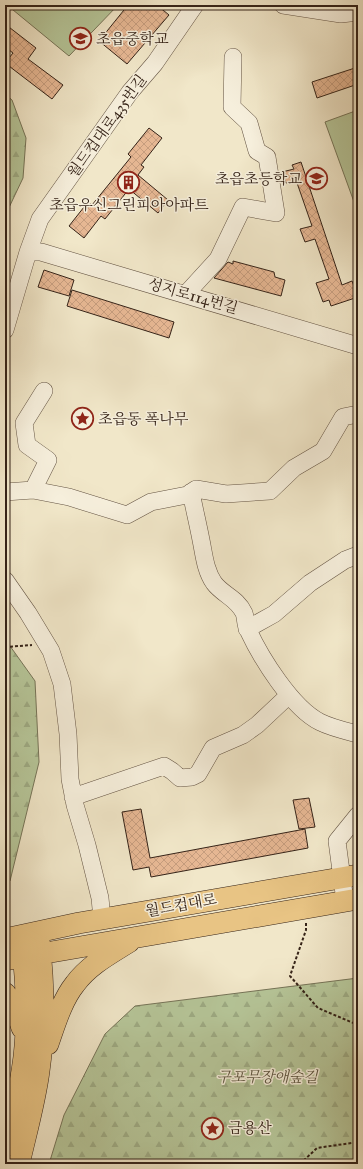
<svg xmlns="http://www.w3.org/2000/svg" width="363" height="1169" viewBox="0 0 363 1169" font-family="'IM FELL Great Primer','Noto Serif KR',serif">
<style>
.forest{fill:url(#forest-firs);stroke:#767458}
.pitch{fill:#b6c699;stroke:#767458}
.building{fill:url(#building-cross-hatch);stroke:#352318}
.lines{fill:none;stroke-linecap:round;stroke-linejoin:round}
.minor-casing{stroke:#645444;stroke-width:18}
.major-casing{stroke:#352318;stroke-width:22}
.path{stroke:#352318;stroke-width:2;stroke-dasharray:3 2;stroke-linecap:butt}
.minor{stroke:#f6efdc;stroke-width:17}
.major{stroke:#e8c484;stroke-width:21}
.labels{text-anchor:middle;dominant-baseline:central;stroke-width:3;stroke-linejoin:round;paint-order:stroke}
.poi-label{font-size:15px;fill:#352318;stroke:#f6efdc;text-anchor:start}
.street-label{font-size:15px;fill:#352318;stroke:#f6efdc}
.park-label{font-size:15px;font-style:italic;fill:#5c543f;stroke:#f6efdc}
</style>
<defs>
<pattern id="forest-firs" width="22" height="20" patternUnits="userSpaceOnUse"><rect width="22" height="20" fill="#b6c699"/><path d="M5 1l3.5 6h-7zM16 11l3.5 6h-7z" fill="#9daa83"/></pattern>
<pattern id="building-cross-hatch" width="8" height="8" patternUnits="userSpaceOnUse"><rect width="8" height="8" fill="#e6b793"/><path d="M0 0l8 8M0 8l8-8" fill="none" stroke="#c69d7e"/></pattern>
</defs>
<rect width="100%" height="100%" fill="#f1e7c9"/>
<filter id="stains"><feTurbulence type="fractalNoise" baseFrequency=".005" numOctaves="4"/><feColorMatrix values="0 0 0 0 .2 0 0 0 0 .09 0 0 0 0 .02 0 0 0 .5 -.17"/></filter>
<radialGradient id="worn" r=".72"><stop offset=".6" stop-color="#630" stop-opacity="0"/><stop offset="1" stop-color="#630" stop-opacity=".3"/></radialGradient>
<path class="forest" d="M5,94L12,100L26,138L23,178L5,216Z
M5,639L35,681L39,762L10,881L5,885Z
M358,978V1164H49L64,1115L105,1034L135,1006Z"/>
<path class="pitch" d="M7,5H118L69,56Z
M358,110V213L325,122Z"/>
<path class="building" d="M128,5H157L169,15L127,64L99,41Z
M5,24L36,48L28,59L63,85L52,99L5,63L13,53L5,47Z
M358,67V84L317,98L312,82Z
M149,128L162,138L141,165L144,167L138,175L168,200L158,213L129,189L105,219L101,216L84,238L69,226L88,202L92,205L131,157L128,154Z
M301,162L342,285L352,281L358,297L331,306L329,300L323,302L316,283L329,279L315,239L305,242L300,229L312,226L296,180L286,183L282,172L294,169L292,165Z
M233,261L274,272L275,277L285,280L281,296L214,278L228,262L233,264Z
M44,270L74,280L69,296L38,287Z
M72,290L174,322L169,338L67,306Z
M309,798L315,827L299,829L293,800Z
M141,809L150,858L305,829L308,848L151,877L149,867L133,870L122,812Z"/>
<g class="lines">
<defs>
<path id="minor" d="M283,5L341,14L358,12
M28,252H41L358,346
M186,294L218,259L243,207L276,213L267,157L257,151L249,123L232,107L233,57
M5,330L28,252L40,219L130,92L155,63L195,5
M33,490L48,460L27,445L24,423L44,391
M5,492L33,490L69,497L127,515L151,502L187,495L196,489L226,494L270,491L294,468L323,451L343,417L358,414
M191,492C194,508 198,524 201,540C204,554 205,570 214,583C223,595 237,598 244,613C246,618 245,625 248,630C261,658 292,708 320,722C332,728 346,731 358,734
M5,580L28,613L51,651L62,684L68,734L70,779L75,805L87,845L100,898L102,919
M247,629L274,614L310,583L345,560L358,555
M73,797L164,766L172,771L180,778L192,777L198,774L213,748L243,735L257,725L289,695
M345,901L337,841L358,815"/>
<path id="major" d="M5,939L79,923L358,875
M5,960L358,899
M5,993C13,1004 18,1015 22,1028
M48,1044C55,1024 62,1000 75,984C89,965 110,954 129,942
M5,1146C11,1121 18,1096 22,1071C29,1029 27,986 22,944
M19,1164C26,1133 35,1102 39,1071C45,1028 44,984 39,940"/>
</defs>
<use href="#minor" class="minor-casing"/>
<use href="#major" class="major-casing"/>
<path class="path" d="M5,647L32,645
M306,923V930L290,976L318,1008L358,1025
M300,1164L317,1148L358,1142"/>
<use href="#minor" class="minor"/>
<use href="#major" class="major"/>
</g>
<defs>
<symbol id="school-ring" viewBox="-11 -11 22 22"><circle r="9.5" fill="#f6efdc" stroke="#8f2418" stroke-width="1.5"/><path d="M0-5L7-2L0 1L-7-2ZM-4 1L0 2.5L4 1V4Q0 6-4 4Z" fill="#8f2418"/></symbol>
<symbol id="building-ring" viewBox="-11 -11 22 22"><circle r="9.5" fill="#f6efdc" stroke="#8f2418" stroke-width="1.5"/><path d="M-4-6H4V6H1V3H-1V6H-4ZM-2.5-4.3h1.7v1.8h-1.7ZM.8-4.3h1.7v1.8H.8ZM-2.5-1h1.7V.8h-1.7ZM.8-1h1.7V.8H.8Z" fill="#8f2418"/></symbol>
<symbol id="sight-ring" viewBox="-11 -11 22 22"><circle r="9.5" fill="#f6efdc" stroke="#8f2418" stroke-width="1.5"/><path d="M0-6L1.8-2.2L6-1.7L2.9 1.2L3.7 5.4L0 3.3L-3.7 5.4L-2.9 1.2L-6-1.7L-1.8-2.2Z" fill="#8f2418"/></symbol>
</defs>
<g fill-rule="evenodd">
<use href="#school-ring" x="68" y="26" width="25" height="25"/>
<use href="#school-ring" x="304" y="166" width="25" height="25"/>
<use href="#building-ring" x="116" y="170" width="25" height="25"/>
<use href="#sight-ring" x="70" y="406" width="25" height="25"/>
<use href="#sight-ring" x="200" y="1116" width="25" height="25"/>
</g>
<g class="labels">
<g class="poi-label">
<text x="96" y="39">초읍중학교</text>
<text x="302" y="179" text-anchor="end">초읍초등학교</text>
<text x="129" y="205" text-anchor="middle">초읍우신그린피아아파트</text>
<text x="98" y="419">초읍동 폭나무</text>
<text x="228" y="1128">금용산</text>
</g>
<g class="street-label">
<text transform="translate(107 126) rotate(-54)">월드컵대로435번길</text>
<text transform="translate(193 296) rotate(16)">성지로114번길</text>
<text transform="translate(181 905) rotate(-10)">월드컵대로</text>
</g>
<g class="park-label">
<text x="267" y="1077">구포무장애숲길</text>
</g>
</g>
<rect width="363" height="1169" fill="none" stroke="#f1e7c9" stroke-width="20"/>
<rect x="6" y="6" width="351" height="1157" fill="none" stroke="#352318" stroke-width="2"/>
<rect x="10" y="10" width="343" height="1149" fill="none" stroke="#352318"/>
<rect width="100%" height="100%" filter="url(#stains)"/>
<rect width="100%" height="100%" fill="url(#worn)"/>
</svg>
